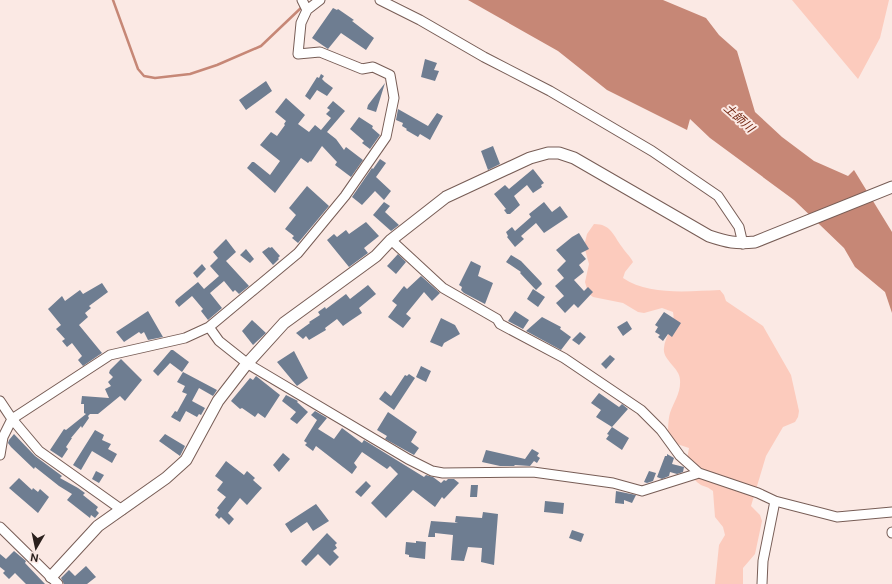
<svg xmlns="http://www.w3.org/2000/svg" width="892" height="584" viewBox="0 0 892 584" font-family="'DM Sans','Noto Sans JP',sans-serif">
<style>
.green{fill:#fccbbd}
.water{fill:#c68776}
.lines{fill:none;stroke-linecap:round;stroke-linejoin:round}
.stream{stroke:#c68776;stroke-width:2.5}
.building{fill:#6e7d91}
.minor-casing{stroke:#775d56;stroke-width:11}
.tertiary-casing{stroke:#775d56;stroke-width:13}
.minor{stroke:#fff;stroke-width:9}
.tertiary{stroke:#fff;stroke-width:11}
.labels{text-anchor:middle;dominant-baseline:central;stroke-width:4;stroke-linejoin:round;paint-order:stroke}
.water-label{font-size:12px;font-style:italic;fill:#71240f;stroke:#fbe9e4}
</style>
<rect width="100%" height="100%" fill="#fbe9e4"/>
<path class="green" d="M792,0H889L880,38L858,79Z
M594,224C611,224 613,235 622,247C625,252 630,256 633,262L625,272L623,278C649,296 690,291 720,290L724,295L726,301L763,326L791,375L799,411L798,417L795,422L783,427L766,456L751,506L760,515L762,521L755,554L743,568V584H715L719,545L725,535L723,527L715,517L713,491C708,487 706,487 701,485C687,476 686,462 689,448L671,442L668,437C668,430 668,420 670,413C674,401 681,393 680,380C680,368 662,360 664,348C665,335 676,326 673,312L662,308L644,313L638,312L623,303L593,297L588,293L585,282L589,264L584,246L587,234Z"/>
<path class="water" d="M468,0H663L706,18L719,35L737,51L755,112L782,137L814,161L848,176L854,170L892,232V313L885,292L855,267L844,248L794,200L710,138L690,119L687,130L607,90L558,51Z"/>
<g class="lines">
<path class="stream" d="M113,0L138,69L144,76L155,78L190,74L217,65L261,46L303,6"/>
</g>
<path class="building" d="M333,8L337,10L338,9L354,20L352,21L374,38L366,50L341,33L328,49L312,38Z
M425,59L437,63L434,70L439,71L435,81L421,77Z
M321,74L324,76L322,79L325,82L333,88L327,96L317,90L310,100L305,96L317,77L319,78Z
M266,81L272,91L246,110L239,100Z
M385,83L376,112L367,109L368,105Z
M286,98L305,115L298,124L309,132L315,125L321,130L331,118L326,114L330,110L327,108L333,101L345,111L327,132L336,139L344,150L346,147L363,160L351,177L335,165L337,162L322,146L311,162L310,161L308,163L301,158L275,193L247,168L252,162H254L270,175L280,161L260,145L271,132L277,136L285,125L284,124L286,121L275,112Z
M398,109L428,126L437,113L443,116L430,140L420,134L418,137L406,130L407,129L402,126L403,123L396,120Z
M359,117L373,126L372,128L380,135L370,149L362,143L364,141L350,129Z
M493,146L500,164L488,170L481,151Z
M380,159L386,163L376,177L391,191L384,200L375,191L362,205L352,197L372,168L373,169Z
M533,169L544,183L541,185L542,187L533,193L527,185L514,196L520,205L510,214H507L504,210L506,209L494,194L505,185L509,189Z
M307,186L329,206L298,243L292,238L294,236L285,229L296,215L289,208Z
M384,202L390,206L385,212L399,225L391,231L373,215Z
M544,202L552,212L560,206L568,217L544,233L536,223L521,236L524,239L515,247L507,237L508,236L506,232L512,227L515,231L531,217L529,214Z
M366,222L379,236L364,248L368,253L349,267L327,240L334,234L337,237L346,230L349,234Z
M579,233L589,249L581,253L586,259L579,265L584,272L574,280L584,291L588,287L593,292L578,308L574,304L565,313L556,303L564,296L555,286L564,278L557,270L566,261L556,250L572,237Z
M226,239L236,252L226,261L249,286L239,294L235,290L233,292L224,281L210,293L222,308L208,320L201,311L203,309L192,296L179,307L175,302L176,300L198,282L204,289L219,276L210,266L218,258L213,252Z
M269,247L270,248L272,247L280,256L278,258L279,259L273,265L262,252Z
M246,249L254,259L250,263L240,255Z
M398,254L406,262L396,274L387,266Z
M511,255L521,261L541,282L542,284L536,290L520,273L521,272L506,262Z
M471,261L481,266L478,276L493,283L485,304L464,293L461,290L462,287L459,285Z
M202,264L206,269L197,278L193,273Z
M421,276L440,293L432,301L424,292L406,314L411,318L403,328L388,317L397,305L392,301L404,286L407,289Z
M102,283L108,292L89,306L91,308L85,313L88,317L79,325L102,353L83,366L78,360L82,356L72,343L67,347L62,341L65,339L56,329L61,325L48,309L62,296L65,301L80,290L83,294Z
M368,285L376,294L359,308L362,313L350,321L343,326L337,319L325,328L326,330L309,340L306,336L303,339L296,333L310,323L309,322L320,315L318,312L325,307L326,309L346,294L350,299Z
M533,289L545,297L538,307L527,299Z
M148,311L163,337L148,340L144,332L141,334L139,332L124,342L116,332Z
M515,311L529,320L523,329L508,321Z
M664,312L681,323L672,337L668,334L663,341L658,337L660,335L655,332L658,327L655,325Z
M542,317L561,327L560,329L571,337L561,350L526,331Z
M441,318L455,325L460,334L444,343L442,347L430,342Z
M252,320L266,333L253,345L242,331Z
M627,321L632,329L623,336L617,327Z
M580,332L586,337L579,345L572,340Z
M171,350H173L189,362L182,372L170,363L158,376L153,371Z
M294,351L308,378L297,386L277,362Z
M610,355L615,359L606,369L601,364Z
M121,359L142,380L125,401L120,396L98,414H90L88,416L89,418L82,428L81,426L71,438H72L66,447L68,449L62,458L50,450L64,429L66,430L86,414L84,413V404H81L82,396L109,398L105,389L111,386L108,382L113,377L109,373L110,370Z
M421,366L431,371L426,382L416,377Z
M183,372L217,390L213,396L199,388L192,401L205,408L201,415L199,414L197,417L186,411L180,422L171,417L175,411L177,412L187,394L182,392L185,386L177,382Z
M409,374L415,378L394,410L379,399L385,391L391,396L405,375L407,376Z
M256,376L280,395L265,418L258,413L255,417L242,408L240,409L231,401L250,378L253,380Z
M599,393L619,407L622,404L628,409L612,427L629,438L622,450L606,439L609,435L607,434L612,427L596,417L601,410L591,403Z
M286,395L298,401L297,402L308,412L297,424L290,419L296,412L282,401Z
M315,411L327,418L318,429L334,439L342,428L362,443L364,440L424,477L426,475L433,477L441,483L444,480L446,481L448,479H454L459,483L444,499L442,497L435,507L413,490L386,518L371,503L398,474L390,466L387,469L362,452L354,463L357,467L352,474L316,446L313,451L305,445L307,443L304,441L317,420L311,415Z
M388,412L417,432L411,442L419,448L414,455L385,439L387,436L377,430Z
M95,430L104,435L102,440L111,444L108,449L117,454L112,463L92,451L81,470L73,465Z
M14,434L35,456L62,476L60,478L78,488L85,493L83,495L98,507L96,510L99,513L95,518L91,515L90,518L67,500L72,494L59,486L35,467L34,469L11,447L8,443L9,440Z
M165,434L185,446L180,456L159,441Z
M532,449L539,453L537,456L540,458L537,463L534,461L530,466L515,465L514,466H500L482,462L486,450L525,459Z
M283,453L290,459L279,472L273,465Z
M667,454L674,458L672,464L684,467L683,472L677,474L670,472L669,476L662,479L657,477L665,456H667Z
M226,461L244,475L247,471L255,478L253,480L262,488L247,505L240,498L228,513L234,519L229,525L221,517L219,519L215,515L219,510L217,508L226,497L217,490L223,482L215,476Z
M96,471L104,475L99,483L92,479Z
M649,471L656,473L653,481L647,483L644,482Z
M19,478L32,490L33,488L38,492L40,489L49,497L38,513L9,488Z
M366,481L371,486L361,497L355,492Z
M471,485H478L477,497H470Z
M616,491L636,495L632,503L624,500V504L615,503Z
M545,501L564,503L563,514L544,512Z
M316,504L329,521L313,531L307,522L291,533L285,524Z
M483,512L498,514L494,565L481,562L482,548L468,547L464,561L451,560L453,535L435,533V537H428L431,521L458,523L455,522L456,516L482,518Z
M572,530L584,534L581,542L569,538Z
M327,533L337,543L335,545L337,548L333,551L339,557L330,566L318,554L306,566L301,561Z
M416,541L426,542L425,559L409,557V555L405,554L406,542L416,543Z
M14,551L26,561L25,563L45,584H26L15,573L9,579L3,573L5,571L0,567V554L6,559Z
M86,566L96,577L87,584H64L61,578L69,570L75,576Z"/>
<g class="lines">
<defs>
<path id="minor" d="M302,0L307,10
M380,0L420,20L484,57L550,91L652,151L718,196L739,227L743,244
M391,240L443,288L497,319L500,324L564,358L641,410L661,430L680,456L699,473
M209,327L219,341L248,364L408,459L432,471L443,473L533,472L613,483L642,491L699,473L758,493L775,501L837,517L892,512
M0,401L12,419L39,451L122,510
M0,455L3,437L12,419L110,355L185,338L209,327L298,253L345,196L386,137L394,98L390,75L373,67L362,69L320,52L298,54L301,23L307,10L320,0
M0,527L58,584
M892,532V533
M762,584L763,561L775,501"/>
<path id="tertiary" d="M51,577L98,526L166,478L186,460L218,401L245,366L284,323L376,256L391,240L446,197L530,158L548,153H559L574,158L709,236C727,242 736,244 755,242L892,187"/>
</defs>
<use href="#minor" class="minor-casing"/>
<use href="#tertiary" class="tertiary-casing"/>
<use href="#minor" class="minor"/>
<use href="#tertiary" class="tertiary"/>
</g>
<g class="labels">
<g class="water-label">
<text transform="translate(739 118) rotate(42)">土師川</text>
</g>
</g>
<g transform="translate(36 548) rotate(189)" stroke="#fbe9e4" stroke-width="3" paint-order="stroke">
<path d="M0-3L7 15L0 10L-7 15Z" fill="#2b201d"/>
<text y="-6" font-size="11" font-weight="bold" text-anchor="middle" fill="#2b201d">N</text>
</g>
</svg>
